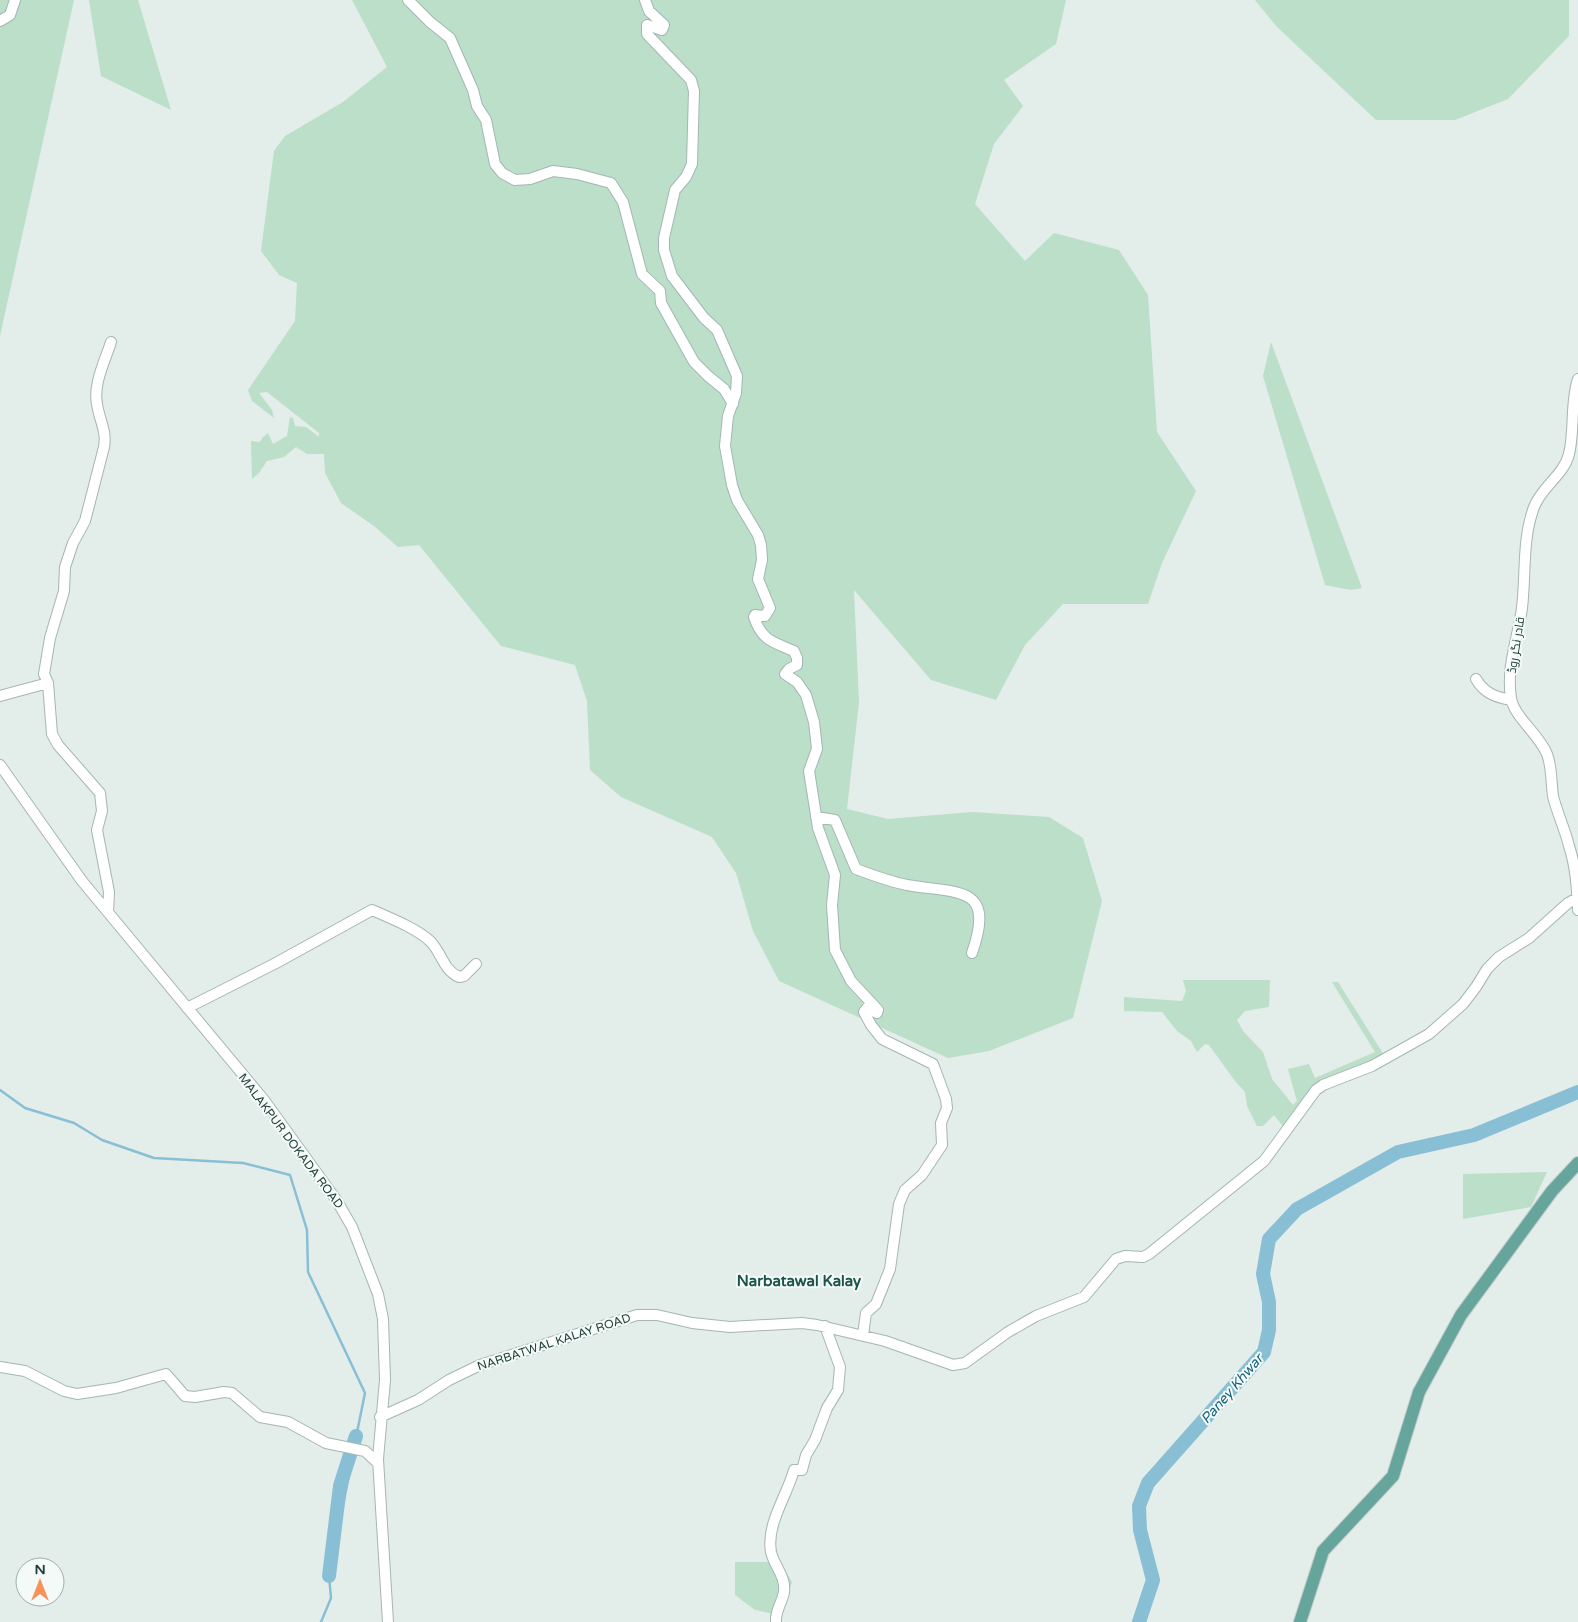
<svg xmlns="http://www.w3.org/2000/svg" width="1578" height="1622" viewBox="0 0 1578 1622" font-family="'Varela Round',Cairo,sans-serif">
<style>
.green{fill:#bbdfc9}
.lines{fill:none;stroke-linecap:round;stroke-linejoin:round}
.stream{stroke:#88bfd5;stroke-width:2.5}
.river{stroke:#88bfd5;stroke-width:14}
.minor-casing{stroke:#a5b6b2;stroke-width:12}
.major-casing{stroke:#c1cac8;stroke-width:14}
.minor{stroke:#fff;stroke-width:10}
.major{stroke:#65a59c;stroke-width:12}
.labels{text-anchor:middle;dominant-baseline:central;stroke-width:4;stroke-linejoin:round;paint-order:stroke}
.street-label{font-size:12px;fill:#21403b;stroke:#f4faf7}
.water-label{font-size:14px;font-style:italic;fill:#18617f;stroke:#f4faf7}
.quarter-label{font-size:15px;font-weight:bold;fill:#1c534c;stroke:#f4faf7}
</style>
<rect width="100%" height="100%" fill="#e3edea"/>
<path class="green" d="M0,0H74L0,336Z
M89,0H138L171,110L101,76Z
M352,0H1066L1056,44L1004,80L1023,106L994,144L975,204L1025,261L1054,233L1119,250L1148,295L1157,432L1196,491L1162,563L1148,604H1063L1025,645L996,700L931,680L854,590L859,702L847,809L888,819L972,812L1049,817L1083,838L1102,901L1073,1018L989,1051L948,1058L779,981L753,931L736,873L712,837L621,797L590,770L587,701L575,665L501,646L419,545L398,547L374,526L341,503L325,473L324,454H307L296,447L284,457L267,461L259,473L252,479L251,441L260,442L262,438L268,433L273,444L287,436L290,417L293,418L295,426L306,427L319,437V433L267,392L259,393L272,410L274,418L252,401L248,390L295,321L297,283L279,275L261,251L274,151L285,136L343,102L387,67Z
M1255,0H1569V36L1508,99L1455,120H1376L1276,26Z
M1271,342L1362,588L1351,590L1325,585L1263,376Z
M1183,980H1270L1269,1007L1245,1011L1237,1020L1243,1031L1263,1052L1272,1079L1293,1105L1297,1101L1288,1069L1309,1064L1315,1078L1375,1052L1332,982H1338L1384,1055L1371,1063L1321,1083L1285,1129L1274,1115L1263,1126H1257L1247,1106L1245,1092L1235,1081L1209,1045L1205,1044L1197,1052L1191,1041L1177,1031L1162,1012L1124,1011V997L1182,1001L1186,991Z
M1547,1172L1531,1207L1463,1219V1174Z
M735,1562H780L792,1582L781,1615V1622H770V1613L755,1610L735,1595Z"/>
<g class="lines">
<path class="stream" d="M0,1090L25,1108L74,1123L102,1140L154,1158L243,1163L290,1175L307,1230L308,1272L365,1393L354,1447
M321,1622L331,1598L329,1576L352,1460"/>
<path class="river" d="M329,1576L340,1486L356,1436
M1139,1622L1153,1580L1140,1530L1139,1506L1148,1483L1264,1352L1269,1330V1302L1263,1274L1269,1239L1297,1209L1398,1152L1474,1135L1578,1092"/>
<defs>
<path id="minor" d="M408,0L430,22L450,38L473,90L477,106L486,120L495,164L502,173L515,180L530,179L553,171L577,174L611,183L623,202L642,274L660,291L661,303L694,362L708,376L724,389L733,404
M645,0L649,11L664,25L662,30L647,25V34L691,80L694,91L692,164L686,177L675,190L664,238V250L672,276L704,318L717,330L737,376L736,393L728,416L725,446L732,485L737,500L758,535L761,545L762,560L758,579L770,608L765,616L755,615L754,617C762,641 773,642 794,651L797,658V665L789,669L785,674L797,682L806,695L814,722L817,749L809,771L818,828L835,875L832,905L835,950L851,981L878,1010L877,1013L867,1008L864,1012L871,1025L882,1039L933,1064L946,1099L947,1108L941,1123L942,1145L922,1175L905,1190L899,1204L890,1269L876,1304L866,1313L863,1335
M0,21L10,15L15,0
M1578,379C1570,403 1575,429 1569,454C1564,475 1542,486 1534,507C1522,539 1526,574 1522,608C1518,637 1506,668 1511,698C1514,717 1539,734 1547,754C1552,767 1551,782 1553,796C1557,813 1565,829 1569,846C1576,867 1577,888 1578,910
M1476,679C1484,693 1495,697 1511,700
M0,696L48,683
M0,765L82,881L264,1100L337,1201L352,1227L378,1294L383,1319L385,1380L378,1459L388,1622
M816,817L835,820L856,869C872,875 891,882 907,885C958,894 996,884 972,953
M108,912L109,892L97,830L102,811L100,793L58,745L52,734L48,683L44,674L50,638L64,591L65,567L73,543L85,521L104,447C107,431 99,419 97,404C93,384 105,361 111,342
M187,1008L276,963L372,910C390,918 416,928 430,941C442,953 443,970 459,977L464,976L476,964
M0,1367L25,1371L64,1391L77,1394L116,1388L166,1374L185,1396L195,1397L224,1392L232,1393L260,1417L288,1422L326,1443L365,1451L378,1463
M380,1417L418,1400L449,1380L480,1365L637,1315H657L692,1323L730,1327L802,1323L817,1325L885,1341L953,1365L965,1363L1008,1332L1036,1316L1084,1297L1116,1259L1125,1256L1143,1257L1149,1254L1264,1161L1316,1090L1323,1085L1372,1066L1429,1034L1463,1004L1476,987L1487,969L1499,957L1529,938L1568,903L1577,898
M776,1622C775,1611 782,1603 784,1592C786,1576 774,1566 771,1552C766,1524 787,1496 794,1470H802L806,1455L815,1440L827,1408L838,1390L840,1367L825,1326"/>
<path id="major" d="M1300,1622L1323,1551L1393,1476L1419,1392L1461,1315L1552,1191L1578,1163"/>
</defs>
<use href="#minor" class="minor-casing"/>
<use href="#major" class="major-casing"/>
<use href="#minor" class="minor"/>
<use href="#major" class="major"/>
</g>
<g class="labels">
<g class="street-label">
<text transform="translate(1516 645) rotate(-81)">قادر نگر روڈ</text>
<text transform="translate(291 1141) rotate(53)">MALAKPUR DOKADA ROAD</text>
<text transform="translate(554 1342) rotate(-18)">NARBATWAL KALAY ROAD</text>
</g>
<g class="water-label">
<text transform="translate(1232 1389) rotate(-49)">Paney Khwar</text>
</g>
<g class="quarter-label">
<text x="799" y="1281">Narbatawal Kalay</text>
</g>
</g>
<g transform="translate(40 1582)"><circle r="24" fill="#f4faf7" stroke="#a0b0ac"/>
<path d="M0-4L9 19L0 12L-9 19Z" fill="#f89256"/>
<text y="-8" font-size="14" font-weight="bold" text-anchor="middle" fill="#21403b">N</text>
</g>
</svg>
